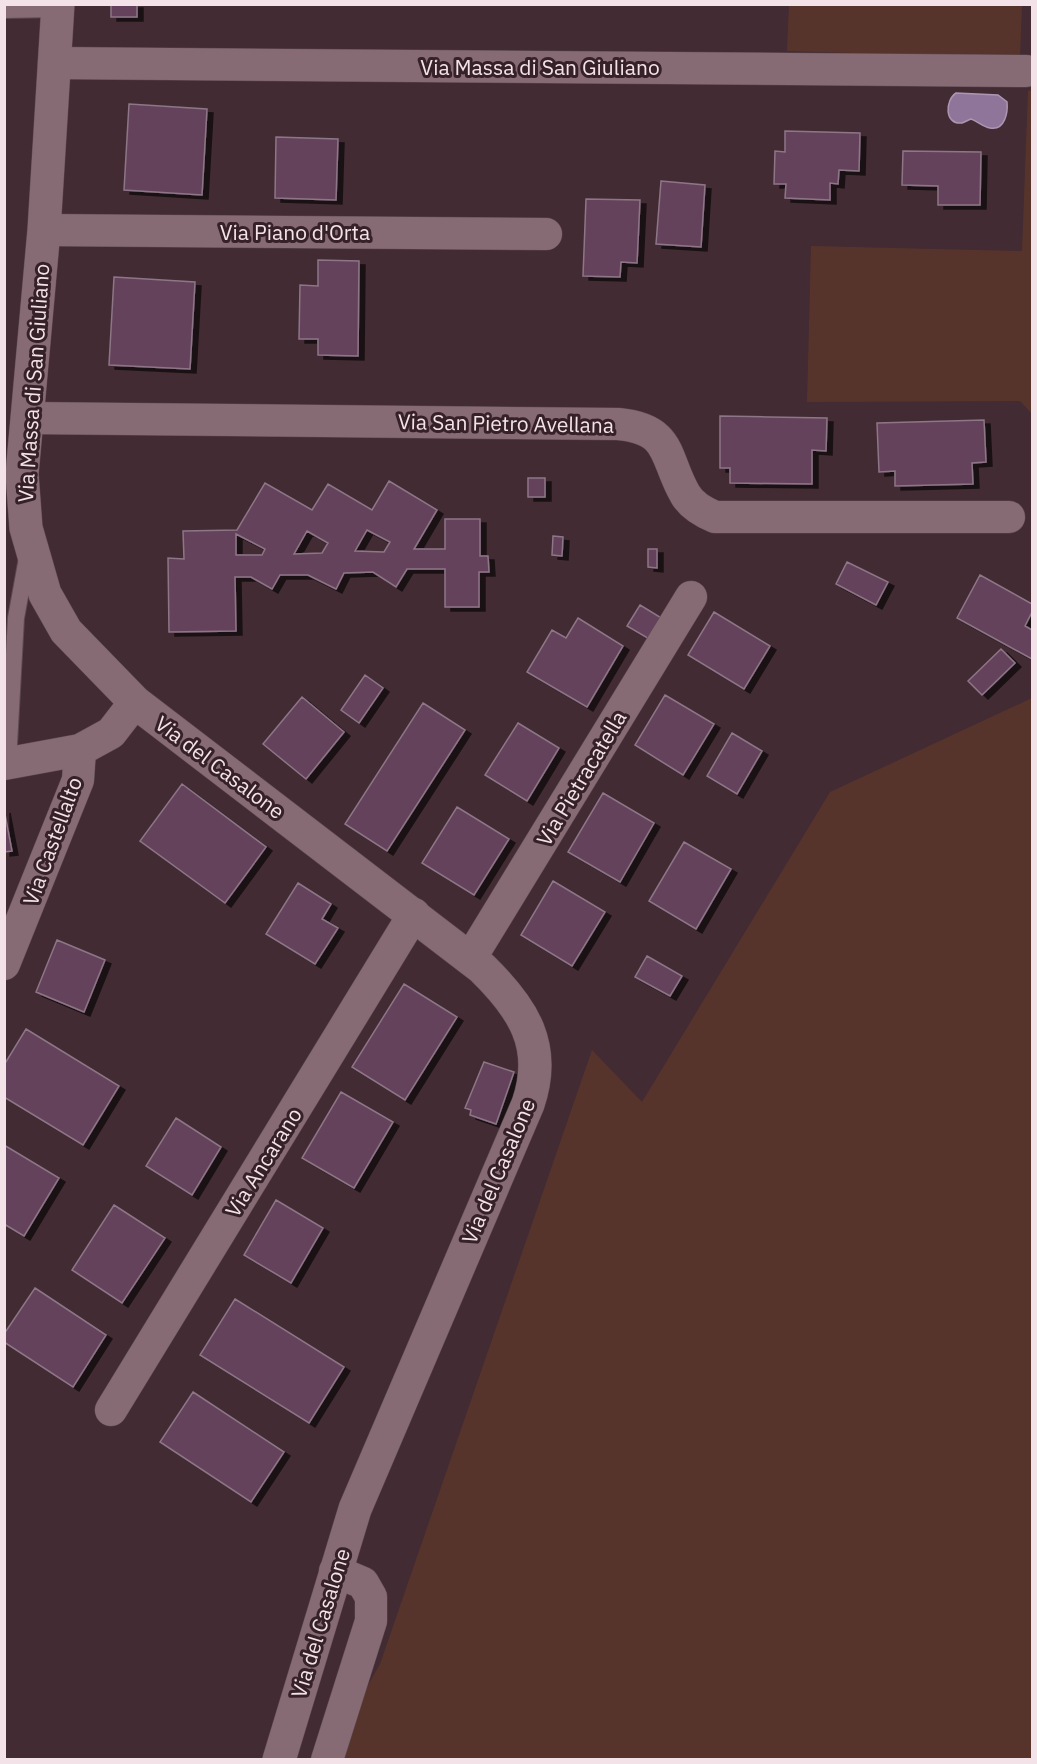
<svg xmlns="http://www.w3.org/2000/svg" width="1037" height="1764" viewBox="0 0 1037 1764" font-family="'IBM Plex Sans',sans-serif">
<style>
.green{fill:#57342b}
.water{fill:#8f7599;stroke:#ad96b1;stroke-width:1.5}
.building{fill:#65425c;stroke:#8d7686;stroke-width:1.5;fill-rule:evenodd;filter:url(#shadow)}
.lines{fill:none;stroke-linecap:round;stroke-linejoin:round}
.lane-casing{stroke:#5d4951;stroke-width:18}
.street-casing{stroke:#5d4951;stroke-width:33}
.secondary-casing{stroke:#5d4951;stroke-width:34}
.lane{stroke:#866b74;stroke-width:16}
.street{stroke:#866b74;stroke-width:32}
.secondary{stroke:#866b74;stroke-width:33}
.labels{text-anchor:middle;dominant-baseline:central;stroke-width:6;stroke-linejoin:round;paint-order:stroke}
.street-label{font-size:21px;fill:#f3e3e9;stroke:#372129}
</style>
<defs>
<filter id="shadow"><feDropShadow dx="6" dy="4" stdDeviation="0" flood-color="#0009"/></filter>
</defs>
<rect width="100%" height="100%" fill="#422b33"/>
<path class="green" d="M789,5H1022L1020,58L787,51Z
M1032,90V414L1020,401L807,402L811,246L1022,251L1028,91Z
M1032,698V1759L329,1760L328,1756L380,1664L592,1050L642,1102L830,792Z"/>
<path class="water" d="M956,93L998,95L1007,102C1008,112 1005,131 990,128C983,127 977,121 971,119C968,120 965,122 962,123C944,125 945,100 956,93Z"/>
<path class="building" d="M111,4H137V17H111Z
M129,104L207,109L202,195L124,190Z
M785,131L860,133L859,171L839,170L838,184L830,183V200L785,198L786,184H774L775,151L785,152Z
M276,137L338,139L336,200L275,198Z
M903,151L981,152L980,205H938V186L902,185Z
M661,181L705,185L701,247L656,244Z
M586,199L640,200L637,263L621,262L620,277L583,276Z
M318,260L359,261L358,356L318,355V339H299L300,285L318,286Z
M114,277L195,282L190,369L109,365Z
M720,416L827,418L826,451L812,450V484L730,483V468H720Z
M984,420L986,462L972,463L973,484L895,486V471L879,472L877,423Z
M528,478H545V497H528Z
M389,481L437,510L414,549H445V519H480V556H488L489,572H479V607H445V569H407L396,587L373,572L344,573L336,589L308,575H280L272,589L251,577H235L236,631L169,632L168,558L184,559L183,531L237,530L265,483L312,510L328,484L372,510ZM367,530L390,542L384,552L355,551ZM307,531L328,543L322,553L294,554ZM236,534L265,549L262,555H236Z
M553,536L563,537L562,556L552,555Z
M648,549H657V568L648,567Z
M847,562L888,582L876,605L836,584Z
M980,575L1032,604V612L1025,626L1032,630V659L957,618Z
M640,605L663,619L651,640L627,626Z
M714,612L770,646L744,689L688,655Z
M578,618L623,646L587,707L527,672L552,630L566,638Z
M1001,649L1015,663L982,695L968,681Z
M365,675L383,688L359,723L341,710Z
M665,695L714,724L683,775L635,745Z
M302,697L344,732L306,779L263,744Z
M423,703L465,730L387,851L345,824Z
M518,723L559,748L527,801L485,775Z
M732,733L762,751L737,794L707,776Z
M182,784L266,847L225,903L140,841Z
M603,793L654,823L620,882L568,852Z
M457,807L509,839L474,895L422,863Z
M4,809L12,851L4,852Z
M684,842L731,869L696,929L649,901Z
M553,881L605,912L572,966L521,935Z
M298,883L331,904L322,919L338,928L315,964L266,934Z
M57,940L105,960L84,1012L36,992Z
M647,956L682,976L670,996L635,977Z
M404,984L457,1017L405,1100L352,1067Z
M26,1029L119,1086L83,1145L4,1097V1065Z
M484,1062L514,1072L496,1124L470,1115L471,1110L465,1108Z
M341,1092L393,1122L354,1188L302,1158Z
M176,1118L221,1147L192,1195L146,1166Z
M4,1145L59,1178L24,1236L4,1224Z
M276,1200L323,1228L291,1283L244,1255Z
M114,1205L165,1238L122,1303L72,1270Z
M35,1288L106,1335L73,1387L4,1342V1334Z
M235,1299L344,1367L309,1423L200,1355Z
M193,1392L284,1452L251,1502L160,1442Z"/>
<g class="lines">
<defs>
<path id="lane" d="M4,10L58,9
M8,763L16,618L27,558"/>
<path id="street" d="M54,63L1026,71
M44,230L546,234
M27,418L618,424C673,429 664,458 685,494C691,505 703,512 715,517H1009
M4,764L80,750L111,733L135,702
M470,959L691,597
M4,964L78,780L80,750
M111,1410L414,914
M327,1760L371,1621V1597L363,1583L335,1571"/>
<path id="secondary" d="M58,4L44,230L22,474L26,528L45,594L66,631L135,702L482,968C523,1008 548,1046 528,1104L355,1509L279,1760"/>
</defs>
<use href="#lane" class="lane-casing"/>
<use href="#street" class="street-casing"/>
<use href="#secondary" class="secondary-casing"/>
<use href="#lane" class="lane"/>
<use href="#street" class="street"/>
<use href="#secondary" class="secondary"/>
</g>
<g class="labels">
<g class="street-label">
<text x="540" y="67">Via Massa di San Giuliano</text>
<text x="295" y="232">Via Piano d'Orta</text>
<text transform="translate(33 383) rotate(-86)">Via Massa di San Giuliano</text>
<text transform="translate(506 423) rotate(1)">Via San Pietro Avellana</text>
<text transform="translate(220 767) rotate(37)">Via del Casalone</text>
<text transform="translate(581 778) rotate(-59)">Via Pietracatella</text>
<text transform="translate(52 841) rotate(-70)">Via Castellalto</text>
<text transform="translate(263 1162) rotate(-58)">Via Ancarano</text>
<text transform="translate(498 1171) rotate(-67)">Via del Casalone</text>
<text transform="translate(320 1623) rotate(-73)">Via del Casalone</text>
</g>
</g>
<rect width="1037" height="1764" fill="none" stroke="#f3e3e9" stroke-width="12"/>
</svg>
